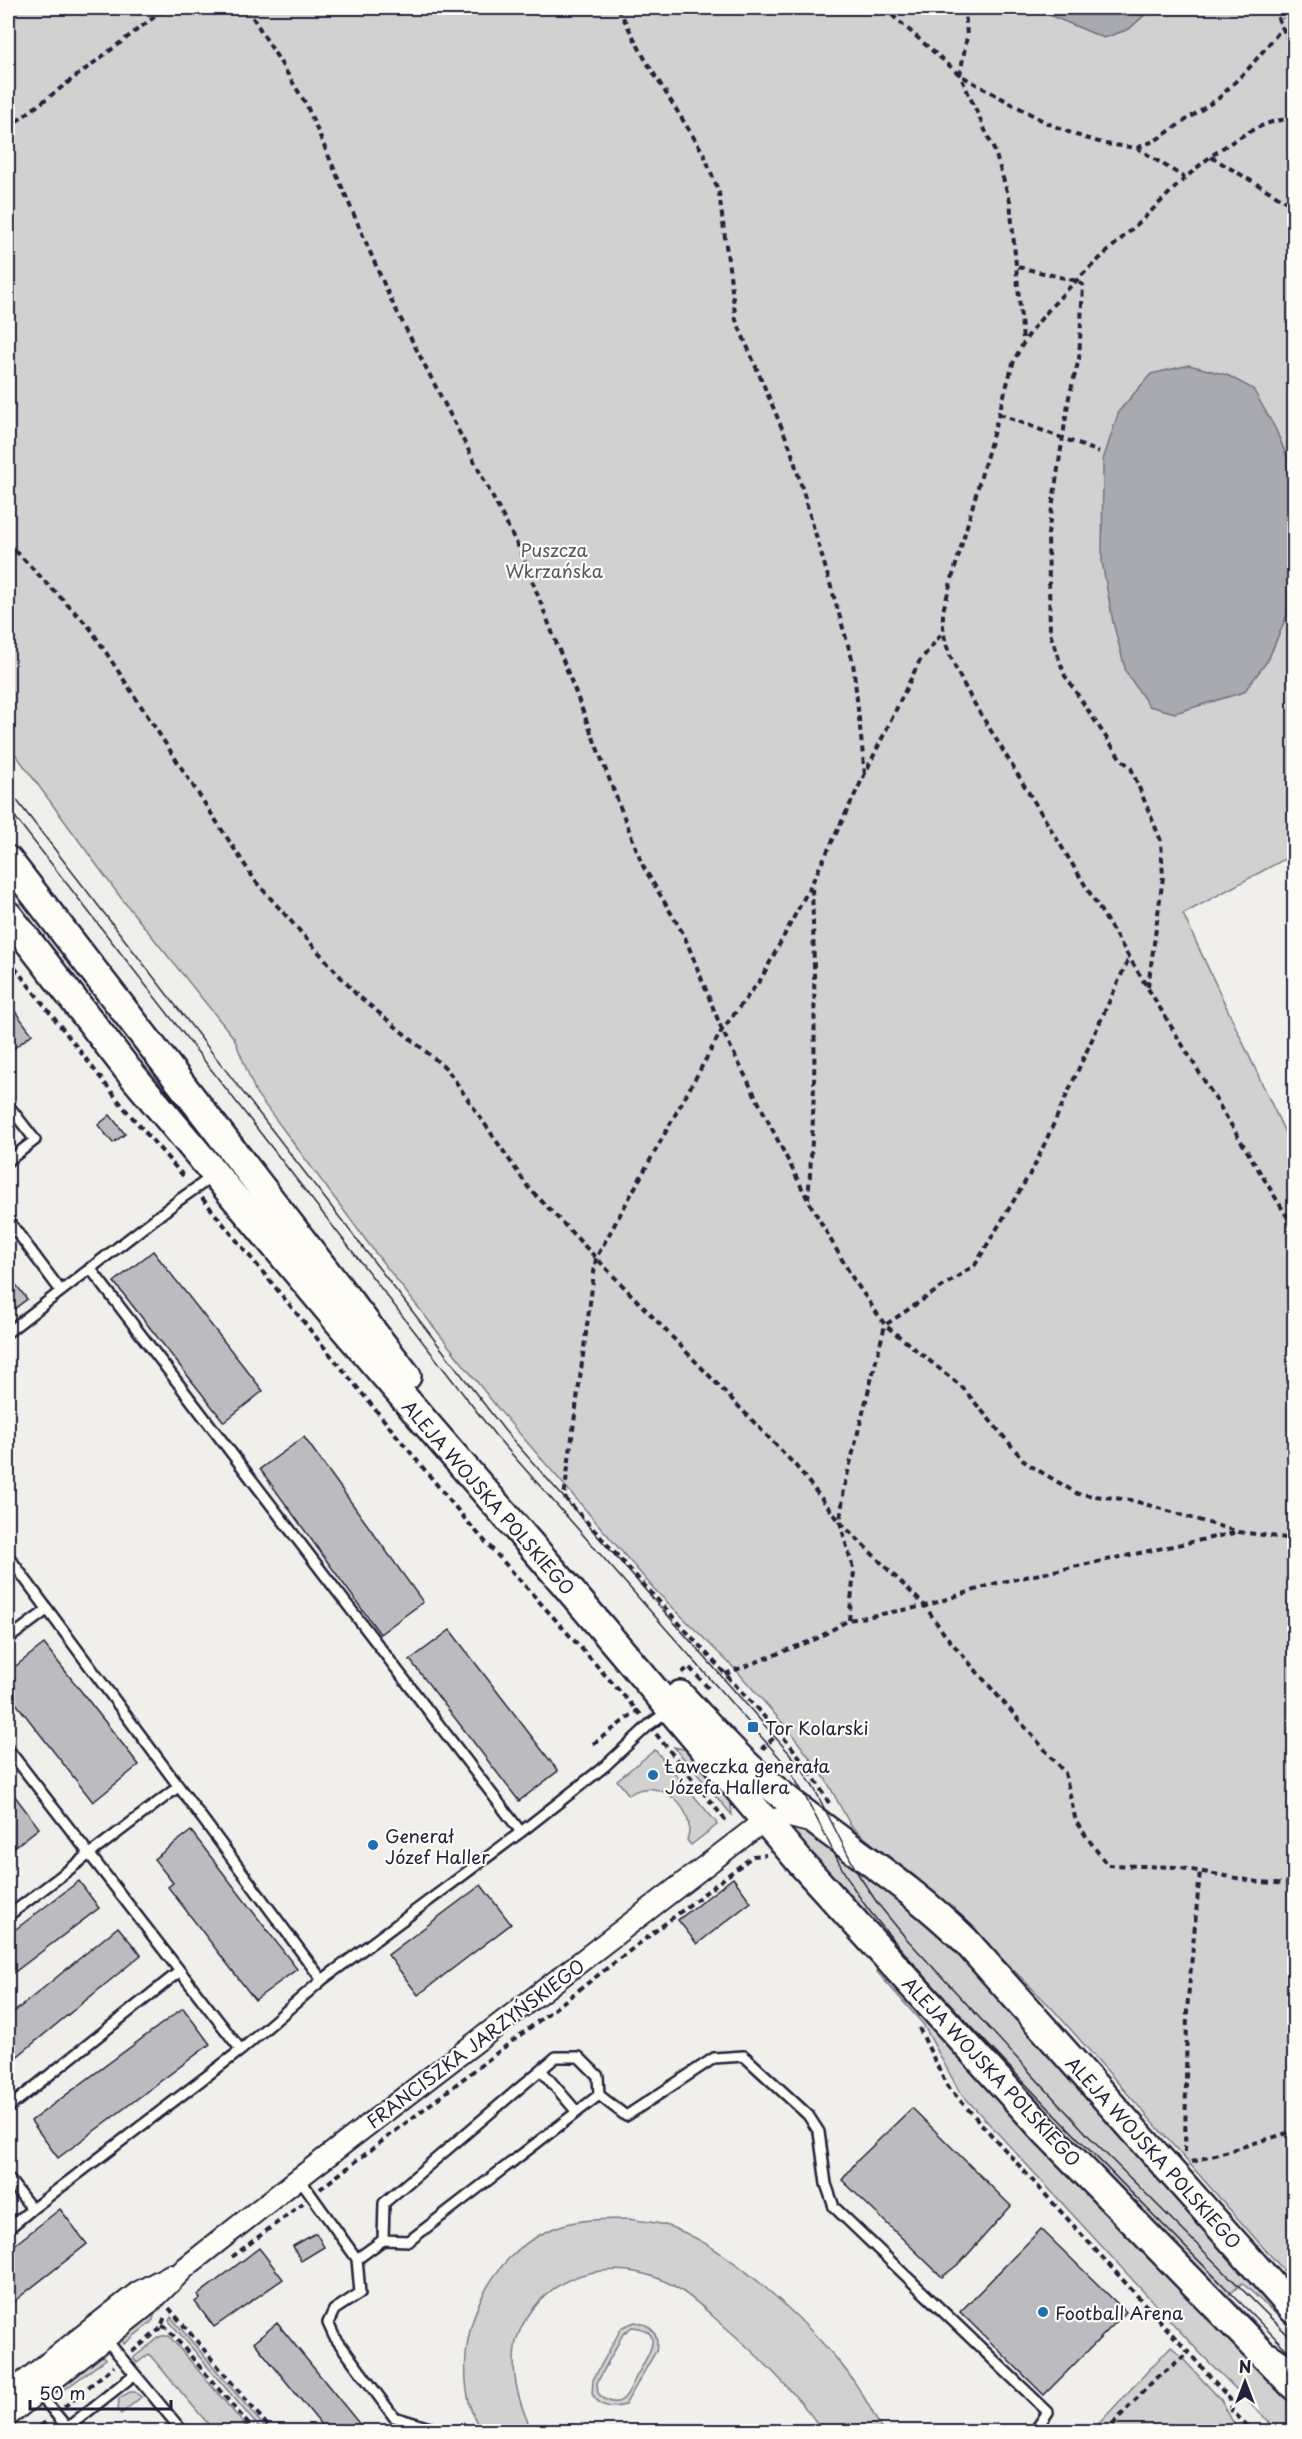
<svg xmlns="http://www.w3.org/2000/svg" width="1302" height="2439" viewBox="0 0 1302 2439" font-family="'Playpen Sans',sans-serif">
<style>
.green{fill:#d2d1d1;stroke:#7a7a86;stroke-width:1.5;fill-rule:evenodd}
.water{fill:#a9a9b0;stroke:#737381;stroke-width:1.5}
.building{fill:#bcbcc0;stroke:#22223b;stroke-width:1.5}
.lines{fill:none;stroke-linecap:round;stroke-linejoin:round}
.service-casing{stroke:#22223b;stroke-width:14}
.minor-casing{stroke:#22223b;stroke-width:24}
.secondary-casing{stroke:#22223b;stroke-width:32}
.path{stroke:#22223b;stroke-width:4;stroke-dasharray:6 4.5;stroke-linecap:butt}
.service{stroke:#fdfcf7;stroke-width:9}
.minor{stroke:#fdfcf7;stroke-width:20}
.secondary{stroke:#fdfcf7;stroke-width:27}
.tram{stroke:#22223b;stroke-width:1.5}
.poi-dot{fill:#1f6fb2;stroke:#fdfcf7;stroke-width:2}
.labels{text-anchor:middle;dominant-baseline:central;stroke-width:4.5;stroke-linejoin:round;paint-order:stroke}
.park-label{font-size:18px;fill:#575768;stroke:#fdfcf7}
.street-label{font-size:18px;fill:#22223b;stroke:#fdfcf7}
.poi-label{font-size:18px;fill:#22223b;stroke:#fdfcf7;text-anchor:start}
</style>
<rect width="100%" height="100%" fill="#f0efec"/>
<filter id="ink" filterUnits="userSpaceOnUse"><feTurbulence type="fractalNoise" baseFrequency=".0167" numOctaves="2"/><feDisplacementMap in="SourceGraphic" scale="12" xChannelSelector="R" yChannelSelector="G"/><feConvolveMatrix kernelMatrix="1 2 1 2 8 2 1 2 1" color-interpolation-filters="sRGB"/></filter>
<g filter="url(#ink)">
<path class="green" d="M8,8H1033L1104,38L1129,29L1152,8H1294V483V474L1275,428L1268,660L1287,615L1294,567V854L1183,914L1294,1152V2282L1050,2006L954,1912L851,1826L825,1778L788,1729L736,1670L655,1590L500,1411L377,1255L256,1093L234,1038L121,898L8,744Z
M674,1747L687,1750L726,1796L731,1805L732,1815Z
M655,1750L716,1822L717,1825L691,1845L687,1840C699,1809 658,1774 629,1795L617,1780Z
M791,1820L934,1922L1280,2312L1277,2315L1242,2283L1228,2296L1259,2327L1256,2329L1069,2140L785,1829Z
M881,1964L1103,2205L1294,2400V2431H1279L1275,2428L1200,2353L959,2091L923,2024L877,1972Z
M629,2219C640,2221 653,2222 665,2225C725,2244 795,2311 836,2358C855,2380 870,2406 882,2431H823C793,2389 756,2353 717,2320C704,2308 690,2295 674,2286C629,2261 571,2265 537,2304C527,2316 517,2332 515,2348C511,2377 520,2406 532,2431H481C477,2423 472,2415 470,2406C453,2337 485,2257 552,2229C577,2218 602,2220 629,2219Z
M156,2308L153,2320L149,2324L124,2344L122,2340L127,2328Z
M171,2317L268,2431H262L169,2321Z
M635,2322C651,2324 660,2334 656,2351L625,2405C610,2409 600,2407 592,2394L593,2380L622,2327ZM632,2327C668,2330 647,2357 637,2375C633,2382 629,2394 623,2399C615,2406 604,2400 598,2393L597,2383L623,2334Z
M161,2336H169L250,2431H214L149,2354L137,2363L133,2358Z
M1171,2346L1221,2400L1234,2424L1242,2431H1092Z
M99,2354L106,2359L60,2393L67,2378Z
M130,2392H135L141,2397L121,2414L118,2410L119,2398Z"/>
<path class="water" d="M1033,8H1152L1129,29L1104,38Z
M1189,365L1227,375L1253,389L1275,428L1294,474V567L1287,615L1268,660L1244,692L1175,713L1149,706L1126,672L1113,622L1102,562L1103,460L1119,411L1151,374Z"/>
<path class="building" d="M8,1002L32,1034L8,1053Z
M110,1115L125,1134L113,1143L98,1125Z
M153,1251L263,1391L224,1422L114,1282Z
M8,1274L27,1299L8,1314Z
M304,1437L423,1602L380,1634L260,1469Z
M450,1630L558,1771L519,1801L410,1660Z
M44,1644L139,1765L93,1802L8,1693V1672Z
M8,1787L39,1828L8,1852Z
M191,1831L297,1969L255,2000L168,1887L173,1883L154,1859Z
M733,1878L751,1902L697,1944L678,1920Z
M79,1881L99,1908L8,1977V1935Z
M481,1885L511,1924L418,1995L388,1955Z
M118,1927L141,1955L8,2064V2017Z
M183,2008L210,2044L58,2158L31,2121Z
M912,2108L1011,2206L961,2262L942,2277L842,2180L857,2161Z
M60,2209L87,2244L8,2306V2250Z
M1041,2229L1126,2312L1044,2395L960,2312Z
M316,2233L324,2247L301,2261L293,2246Z
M259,2248L283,2279L214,2327L195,2302L200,2298L198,2295Z
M277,2323L366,2432H327L254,2342Z"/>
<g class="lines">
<defs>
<path id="service" d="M8,1105L35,1140L8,1161
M8,1220L61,1291
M90,1268L521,1832
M8,1332L179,1200L213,1176
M8,1556L322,1980
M8,1639L47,1610
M8,1749L241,2050L322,1980L521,1832L605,1766L649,1725L668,1711
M8,1916L178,1787
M541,2070L577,2112
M599,2095L626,2116L714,2058L744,2056L808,2115L819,2132L826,2184L834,2207L1048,2412L1034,2432
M8,2108L180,1971
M8,2178L32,2209L241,2050
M299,2178L357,2259L383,2240L409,2241L599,2095L598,2076L579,2057H556L384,2203L383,2240
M8,2229L32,2209
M357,2259L360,2293L334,2310L328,2323L334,2336L394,2417L443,2432
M104,2337L183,2432
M1273,2349L1294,2363
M38,2392L69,2430
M62,2432L135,2374"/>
<path id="minor" d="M8,2394L138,2292L170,2275
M8,2416L149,2304L186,2267L299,2178L765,1820L790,1817L813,1823"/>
<path id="secondary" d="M8,860L407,1376
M8,915L128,1070L342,1326L563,1582L801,1863L1044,2130L1294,2386
M680,1695C706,1722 731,1752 760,1777C826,1835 901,1877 964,1939L1294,2310"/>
</defs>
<use href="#service" class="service-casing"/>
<use href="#minor" class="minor-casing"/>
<use href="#secondary" class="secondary-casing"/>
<path class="path" d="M247,8L306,104L390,298L521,552L643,866L684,935L722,1030L808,1200L852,1277L885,1325L961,1386L1026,1463L1078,1494L1131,1500L1239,1532
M618,8L646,61L704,154L719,193L736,320L790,447L853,662L865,775
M884,8L960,75L983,88L1047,123L1076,135L1105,144L1137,148L1185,178
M963,8L965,10L967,36L960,75L995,152L1010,201L1023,340
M1273,8L1294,52
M1280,8L1282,19
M1294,120C1271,117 1247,133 1227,145C1196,165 1171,192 1145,217C1106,254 1028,317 1012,367L944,607C938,641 956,669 971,698L1294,1228
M8,128L166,8
M1137,148L1156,140L1219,98L1249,68L1283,27
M1211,157L1294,206
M1018,267L1077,281L1083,285L1079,359L1069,397L1048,534L1050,633L1065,676L1120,758L1131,768L1161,841L1163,877L1148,987
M999,414L1099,452
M8,543L90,628L256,882L356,994L447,1069L528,1187L795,1465L840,1522L925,1606L945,1635L1065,1773L1076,1822L1107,1865L1176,1867L1258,1882L1294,1884
M8,959L125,1109L186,1179
M202,1198L465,1519L642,1716
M808,1199C817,1095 815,990 812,886
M849,1620L854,1572L840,1522L844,1488L885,1325L975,1265L1034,1167L1129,958
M682,1673L689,1667L710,1690
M725,1674L816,1639L849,1620L925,1606L997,1583L1239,1532L1294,1539
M656,1734L727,1822
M593,1744L638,1710
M761,1747L763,1748L779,1733
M829,1803L807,1766L790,1745L564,1497L596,1258L722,1030L761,979L812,883L919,662L943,632
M919,2028L947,2086L1189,2353L1230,2399L1232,2411L1254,2432
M1185,2152L1187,2010L1200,1871
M1192,2162L1294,2131
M320,2189L753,1856L766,1855
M232,2257L303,2203
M169,2308L273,2432
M162,2326L167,2328L255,2432
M132,2352L160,2329L166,2314
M64,2407L114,2366
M32,2432L47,2421
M1105,2432L1157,2377L1189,2353"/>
<use href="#service" class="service"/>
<use href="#minor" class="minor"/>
<use href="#secondary" class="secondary"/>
<path class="tram" d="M8,789L505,1431L798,1763L815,1790L858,1874L878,1904L905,1937L1097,2145L1294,2341
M8,808L495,1435L780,1758C817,1805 833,1866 872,1914C911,1963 955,2009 999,2056C1095,2158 1196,2257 1294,2357"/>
</g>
</g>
<g class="poi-dot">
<rect x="747" y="1721" width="12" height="12" rx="3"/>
<circle cx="653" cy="1775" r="6"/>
<circle cx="373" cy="1845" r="6"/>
<circle cx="1043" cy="2312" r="6"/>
</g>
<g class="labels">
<g class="park-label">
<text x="554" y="549">Puszcza<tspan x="554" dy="21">Wkrzańska</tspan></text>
</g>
<g class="street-label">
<text transform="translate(489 1497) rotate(49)">ALEJA WOJSKA POLSKIEGO</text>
<text transform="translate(475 2043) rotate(-37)">FRANCISZKA JARZYŃSKIEGO</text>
<text transform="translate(992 2071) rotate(47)">ALEJA WOJSKA POLSKIEGO</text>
<text transform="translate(1154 2152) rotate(48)">ALEJA WOJSKA POLSKIEGO</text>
</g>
<g class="poi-label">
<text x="765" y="1727">Tor Kolarski</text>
<text x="665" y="1765">Ławeczka generała<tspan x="665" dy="21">Józefa Hallera</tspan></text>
<text x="385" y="1835">Generał<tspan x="385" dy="21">Józef Haller</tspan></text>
<text x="1055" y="2312">Football Arena</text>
</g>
</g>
<rect width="1302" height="2439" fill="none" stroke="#fdfcf7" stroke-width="30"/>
<rect x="15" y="15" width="1272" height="2409" fill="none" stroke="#22223b" stroke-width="2" filter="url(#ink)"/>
<g transform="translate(1245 2382)" stroke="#fdfcf7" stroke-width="4.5" paint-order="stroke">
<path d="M0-4.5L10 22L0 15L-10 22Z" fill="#22223b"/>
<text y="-9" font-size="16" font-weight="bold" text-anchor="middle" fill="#22223b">N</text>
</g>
<path d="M30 2400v9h141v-9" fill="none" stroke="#22223b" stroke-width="3"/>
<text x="39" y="2400" font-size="18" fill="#22223b" stroke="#fdfcf7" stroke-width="4.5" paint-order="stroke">50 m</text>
</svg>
